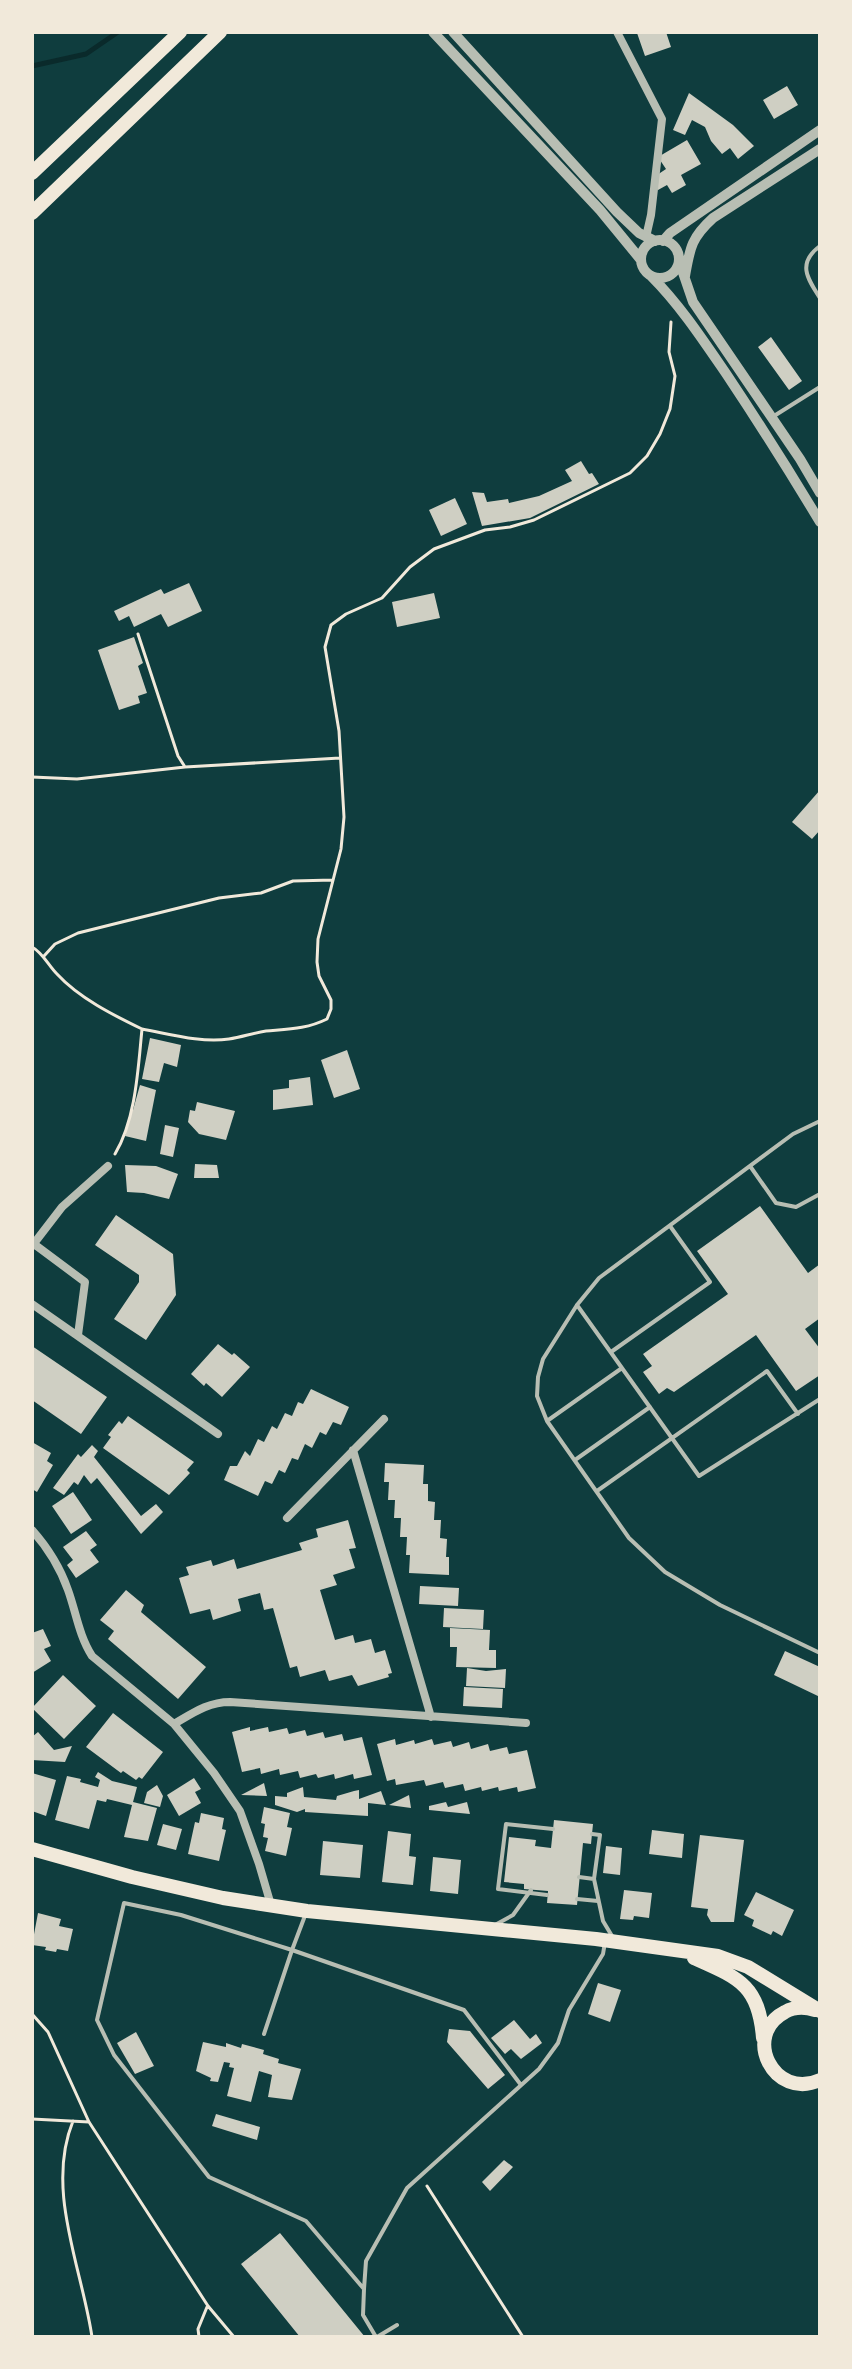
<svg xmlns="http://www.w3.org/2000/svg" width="852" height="2369" viewBox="0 0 852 2369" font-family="'Nunito Sans',sans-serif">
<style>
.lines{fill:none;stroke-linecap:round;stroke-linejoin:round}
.stream{stroke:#0a2a2b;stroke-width:5}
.building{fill:#cfcfc3}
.path{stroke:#f1e9da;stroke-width:3}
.service{stroke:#b8beb3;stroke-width:4}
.minor{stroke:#b8beb3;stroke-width:8}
.tertiary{stroke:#b8beb3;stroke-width:10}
.primary{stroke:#f1e9da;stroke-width:14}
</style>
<rect width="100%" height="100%" fill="#0f3d3e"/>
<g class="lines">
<path class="stream" d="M32,66L86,54L118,32"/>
</g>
<path class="building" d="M640,32H666L671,47L645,56L637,33Z
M787,86L798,105L774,119L763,100Z
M689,93L733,125L754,146L738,159L730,148L722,154L711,141L705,127L692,120L685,135L673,130Z
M687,140L701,164L681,175L686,185L672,193L667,185L658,190L655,185L657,175L666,169L658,157Z
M771,337L802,381L789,390L758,347Z
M581,461L589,474L592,473L599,484L530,518L482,526L472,492L484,493L487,502L508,499L509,503L539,496L572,481L565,470Z
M455,498L467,524L441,536L429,510Z
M189,583L202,611L168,627L161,614L134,627L129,616L119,621L114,611L161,589L164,594Z
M434,593L440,618L397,627L392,602Z
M134,637L143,663L138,666L147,693L138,696L140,703L119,710L98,650Z
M820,790V830L812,839L792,822Z
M150,1038L181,1045L177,1067L164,1063L159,1082L142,1079Z
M347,1050L360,1089L334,1098L321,1060Z
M310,1077L313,1105L273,1110V1090L289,1088V1080Z
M140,1085L156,1090L146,1141L125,1136L131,1110H133Z
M197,1102L235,1111L226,1140L199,1134L188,1122L190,1110L195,1111Z
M165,1125L179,1128L173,1157L160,1154Z
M195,1164L217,1165L219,1178H194Z
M125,1165L156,1166L178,1174L169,1199L144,1193L127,1192Z
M760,1206L808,1273L820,1264V1318L805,1329L820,1349V1375L796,1391L756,1335L674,1392L667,1388L659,1394L643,1372L652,1366L643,1354L728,1294L697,1251Z
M116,1215L173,1254L176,1295L146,1340L114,1319L139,1282V1275L95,1245Z
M218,1344L232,1355L234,1353L250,1367L222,1397L206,1383L204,1386L191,1374Z
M32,1346L107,1397L81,1434L32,1400Z
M311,1389L349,1407L341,1425L333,1422L326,1435L320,1432L312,1448L305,1444L298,1460L292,1458L285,1473L279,1470L272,1484L265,1481L258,1496L224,1480L230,1466H237L245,1451L250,1456L258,1439L264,1442L272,1426L277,1429L285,1413L292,1416L298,1402L303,1404Z
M128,1416L194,1462L187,1470L190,1473L169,1495L103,1448L111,1437L108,1435L119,1421L122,1424Z
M32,1442L51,1453L47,1461L53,1465L37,1492L32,1489Z
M92,1445L98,1451L94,1457L141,1516L156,1504L163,1512L141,1534L97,1478L91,1484L84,1475L78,1485L74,1482L64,1495L53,1488L78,1454L81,1457Z
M385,1463L424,1465L423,1484H428V1501L435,1502L434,1520H441L440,1538L447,1539L446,1557H449V1575L409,1573L410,1555H406L407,1537H400L401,1518H394L395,1500H388L389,1482H384Z
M73,1492L92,1520L71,1534L52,1506Z
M348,1520L356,1548L349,1549L355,1568L333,1575L337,1585L320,1590L335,1640L353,1635L355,1643L371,1639L375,1653L385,1650L392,1673L388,1674L389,1677L358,1686L352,1675L329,1681L325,1670L300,1677L297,1666L290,1668L273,1608L264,1610L260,1593L238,1599L241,1611L213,1620L210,1609L190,1614L179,1578L189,1575L186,1567L211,1560L213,1566L234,1559L237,1569L302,1550L299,1543L318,1537L316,1529Z
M86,1531L97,1545L90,1550L99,1562L76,1578L67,1565L73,1560L63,1547Z
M420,1586L459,1588L458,1606L419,1604Z
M126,1590L144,1605L141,1612L206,1667L178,1699L108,1639L114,1631L100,1620Z
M444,1608L484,1610L483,1629L443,1627Z
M450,1628L490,1630L489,1650H496V1668L456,1667L457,1647H450Z
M43,1629L51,1646L44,1649L51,1661L32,1673V1633Z
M785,1651L820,1667V1697L774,1675Z
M467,1668L486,1671L506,1669L505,1688L466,1686Z
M63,1675L96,1706L64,1739L32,1708Z
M464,1687L503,1689L502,1708L463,1706Z
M113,1713L163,1752L142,1779L139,1777L136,1780L123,1771L121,1773L86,1747Z
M250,1727V1731L268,1727L269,1732L287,1728L289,1734L305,1730L307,1736L323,1732L325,1738L342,1734L344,1741L362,1737L372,1775L354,1779L353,1774L335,1779L334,1774L318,1778L316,1774L300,1778L298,1771L280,1775L279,1769L261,1774L260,1768L242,1772L232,1732Z
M38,1732L54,1750L72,1746L65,1762L32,1760V1737Z
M395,1739L396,1745L414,1740L415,1744L432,1739L434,1745L451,1741L453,1747L469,1742L471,1749L488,1744L490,1751L507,1747L509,1754L527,1750L536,1788L518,1792L517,1787L499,1791L498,1787L482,1791L481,1787L465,1791L463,1784L445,1788L443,1782L426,1786L424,1780L396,1785L395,1779L387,1781L377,1744Z
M98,1772L112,1781L137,1787L133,1802L157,1808L148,1841L124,1837L132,1805L107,1799L106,1802L97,1800L89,1829L55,1820L67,1776L81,1779L80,1782L98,1787L100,1780L95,1777Z
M32,1773L56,1780L46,1816L32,1811Z
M194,1778L201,1789L195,1792L201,1803L179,1816L167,1795Z
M264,1783L267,1796L241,1795Z
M157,1785L163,1796L160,1807L144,1803L147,1792Z
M303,1787L304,1797L336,1800L337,1796L354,1791L359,1790V1799L381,1791L386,1805L368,1803V1816L305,1812V1809L297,1812L275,1805V1796L287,1797V1793Z
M409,1795L411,1808L389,1805Z
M446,1802L448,1807L467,1802L470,1814L429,1810V1806Z
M264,1807L290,1813L287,1827L292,1828L286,1856L265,1851L268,1838L263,1837L265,1824L261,1823Z
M201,1813L224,1818L222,1829L226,1830L219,1861L188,1854L195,1822L199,1823Z
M554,1820L593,1824L591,1844L583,1843L577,1905L547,1903L548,1891L524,1889V1884L504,1882L509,1837L536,1840L535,1846L551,1848Z
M163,1824L182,1829L176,1850L157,1845Z
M652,1830L684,1834L682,1858L649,1854Z
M388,1831L411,1834L409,1856L416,1857L413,1885L382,1882Z
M700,1835L744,1840L734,1922H711L707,1915L708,1909L691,1907Z
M323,1841L363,1845L360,1878L320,1875Z
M606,1846L622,1848L620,1875L603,1873Z
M433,1857L461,1860L458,1894L430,1891Z
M624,1890L652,1893L649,1918L634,1916L633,1920L620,1919Z
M756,1892L794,1910L782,1936L773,1931L771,1935L752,1926L754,1920L744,1915Z
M38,1913L61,1919L59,1926L73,1929L68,1951L57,1949L56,1952L45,1950L46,1947L32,1945Z
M598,1983L621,1990L610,2022L588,2014Z
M514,2020L530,2039L536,2034L542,2043L521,2059L511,2049L505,2054L491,2038Z
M449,2029L470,2031L505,2075L488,2089L447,2042Z
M136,2032L154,2066L135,2074L117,2043Z
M203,2042L226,2047V2043L241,2048L242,2044L264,2050L263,2054L279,2059L278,2063L301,2069L292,2100L268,2097L272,2075L259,2071L251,2102L227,2096L234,2068L229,2067L230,2063L224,2062L218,2082L210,2081L211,2078L196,2071Z
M216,2114L260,2127L257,2140L212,2126Z
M504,2160L513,2167L490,2191L482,2182Z
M280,2233L365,2337H300L241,2264Z"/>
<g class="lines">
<path class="path" d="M138,634L178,756L185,767L340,758
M32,777L77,779L185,767
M32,947C43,953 48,965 57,974C79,998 113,1015 142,1029
M44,956L55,944L78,933L122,922L219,898L261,893L293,881L333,880
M115,1154C136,1119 138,1069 142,1029C170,1034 200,1043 229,1039C242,1037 253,1033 266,1031C288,1029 307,1029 327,1019L331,1009V1000L319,976L317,962L318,939L341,849L344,817L339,731L325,647L331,625L346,614L382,598L410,567L434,549L485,530L510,527L534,520L630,473L647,456L660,434L670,409L675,376L669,352L671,322
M32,2014L48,2032L89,2122L208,2306L234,2337
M32,2119L89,2122
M73,2121C45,2190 82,2268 92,2337
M427,2186L523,2337
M199,2337L198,2329L207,2307"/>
<path class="service" d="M820,246C797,263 807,278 820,298
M774,416L820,387
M820,1121L793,1134L599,1278L577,1305L543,1359L538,1377L537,1396L547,1421L629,1538L665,1572L720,1605L820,1653
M750,1166L776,1203L796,1207L820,1194
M577,1305L699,1476L820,1399
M611,1352L710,1282L670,1226
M547,1421L622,1368
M575,1460L650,1407
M597,1491L767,1371L798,1414
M592,1834L600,1835L594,1879
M579,1877L594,1879L603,1921L612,1936
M547,1895L498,1889L506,1824L553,1829
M577,1899L598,1901
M306,1913L292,1950L464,2010L521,2085
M495,1925L513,1915L531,1890
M264,2034L292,1950L181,1915L124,1903L97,2020L114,2055L209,2177L306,2221L364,2289L366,2261L407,2188L539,2069L558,2043L569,2010L603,1954L605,1942
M364,2289L363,2315L376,2337
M377,2337L397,2325"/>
<path class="minor" d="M617,32L662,119L651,215L646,237
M34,1244L85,1282L78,1335
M32,1246L62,1207L108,1166
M32,1304L218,1434
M353,1450L431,1717
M287,1518L384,1419
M32,1530C48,1548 60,1567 68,1590C76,1612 79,1636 92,1656L174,1724L214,1773L240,1811L259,1864L271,1905
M174,1724C193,1713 208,1702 230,1702L526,1723"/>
<path class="tertiary" d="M433,32L600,210L641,260
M453,32L617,212L639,233L655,241
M641 259a19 19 0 1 1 38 0a19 19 0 1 1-38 0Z
M663,241L670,233L820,130
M679,261L693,302L800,459L820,493
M651,276C680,305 703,340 727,375C759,423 790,472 820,522
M685,276C690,248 691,238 713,218L820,149"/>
<path class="primary" d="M32,173L180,32
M32,213L220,32
M32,1849L132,1877L223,1898L307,1911L596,1939L718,1956L748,1967L820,2011
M694,1958C739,1978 759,1985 763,2038
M815,2010C805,2007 794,2007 785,2012C741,2035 774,2101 820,2080"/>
</g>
<rect width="852" height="2369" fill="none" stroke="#f1e9da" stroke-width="68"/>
</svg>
